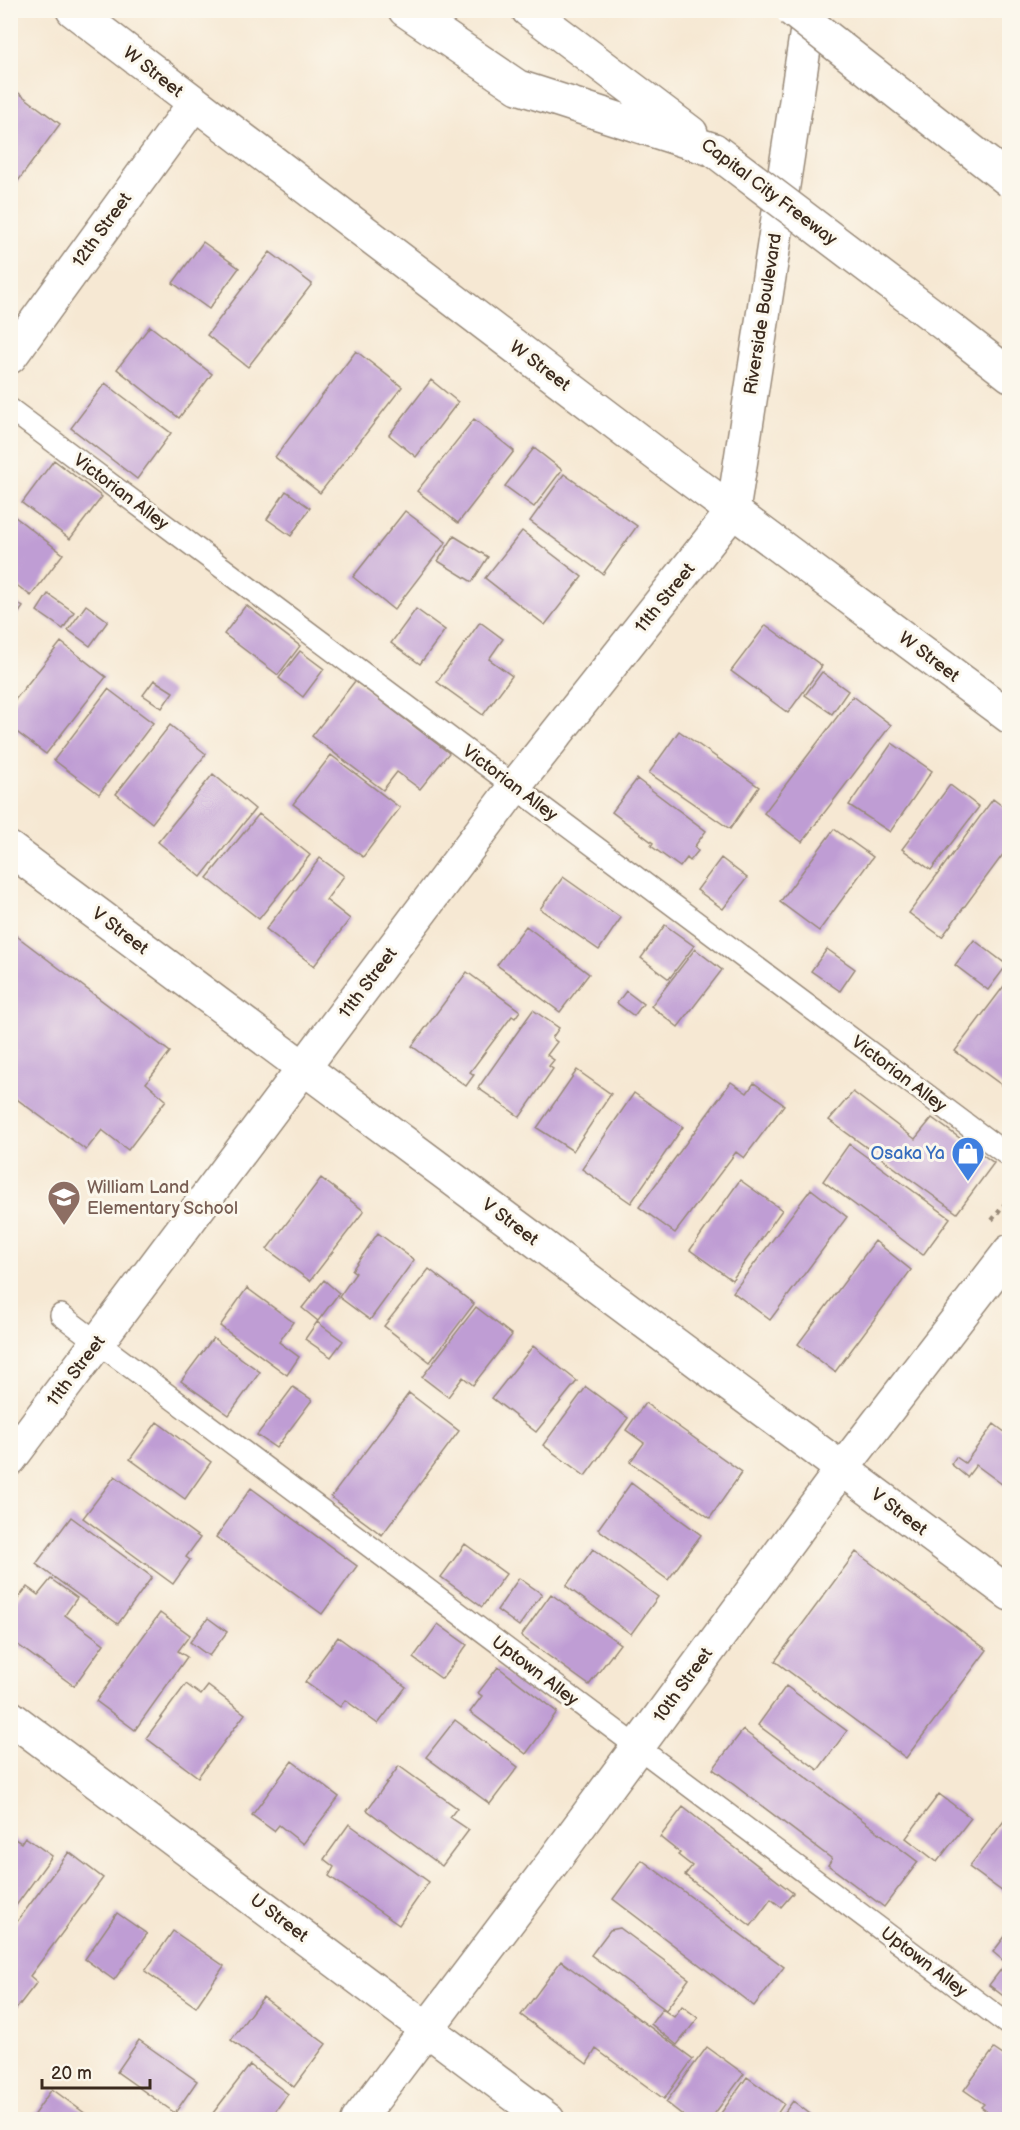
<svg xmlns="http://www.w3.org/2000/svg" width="1020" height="2130" viewBox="0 0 1020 2130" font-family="'Balsamiq Sans',sans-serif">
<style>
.building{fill:#bf9dd4}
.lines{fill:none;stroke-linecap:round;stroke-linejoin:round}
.service-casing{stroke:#988978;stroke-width:24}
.minor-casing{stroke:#988978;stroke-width:36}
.tertiary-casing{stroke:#988978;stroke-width:36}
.secondary-casing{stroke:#988978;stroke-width:36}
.motorway-casing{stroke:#988978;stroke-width:36}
.path{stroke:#988978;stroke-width:4;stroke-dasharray:4.5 4.5;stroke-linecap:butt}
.service{stroke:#fff;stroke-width:21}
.minor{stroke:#fff;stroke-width:33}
.tertiary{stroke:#fff;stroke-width:33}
.secondary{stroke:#fff;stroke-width:33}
.motorway{stroke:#fff;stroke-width:33}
.motorway-bridge-casing{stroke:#988978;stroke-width:36;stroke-linecap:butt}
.motorway-bridge{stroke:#fff;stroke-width:33}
.labels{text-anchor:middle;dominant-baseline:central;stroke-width:6;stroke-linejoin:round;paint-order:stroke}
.street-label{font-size:18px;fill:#3b2a1e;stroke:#fbf7ec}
.shop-label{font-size:18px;fill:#366cbe;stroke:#fbf7ec;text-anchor:end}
.education-label{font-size:18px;fill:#785e54;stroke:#fbf7ec;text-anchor:start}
</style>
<rect width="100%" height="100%" fill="#fbf7ec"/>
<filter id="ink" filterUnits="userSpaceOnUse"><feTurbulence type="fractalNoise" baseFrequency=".0167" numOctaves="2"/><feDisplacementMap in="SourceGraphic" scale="12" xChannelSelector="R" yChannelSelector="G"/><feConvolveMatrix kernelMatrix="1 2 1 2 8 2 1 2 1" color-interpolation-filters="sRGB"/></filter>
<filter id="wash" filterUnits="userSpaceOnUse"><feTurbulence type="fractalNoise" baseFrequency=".008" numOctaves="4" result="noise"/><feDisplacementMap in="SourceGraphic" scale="24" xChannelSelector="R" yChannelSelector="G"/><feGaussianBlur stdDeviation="1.35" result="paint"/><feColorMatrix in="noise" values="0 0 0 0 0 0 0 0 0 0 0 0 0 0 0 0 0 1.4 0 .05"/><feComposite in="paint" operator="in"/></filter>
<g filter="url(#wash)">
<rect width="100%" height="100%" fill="#f6e8d3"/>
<g id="blocks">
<path class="building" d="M16,91L60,124L10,192V99Z
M203,242L239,268L209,309L173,283Z
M270,252L312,284L248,367L207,335Z
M150,326L212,374L179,418L117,369Z
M356,351L402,387L320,493L275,457Z
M431,380L458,402L416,457L389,435Z
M105,383L171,433L137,479L71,428Z
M474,419L514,451L458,523L417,491Z
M534,448L562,470L534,507L505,486Z
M54,460L102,497L70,539L22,503Z
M564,474L637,526L603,574L530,521Z
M286,491L310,508L291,536L267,519Z
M405,511L446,542L394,610L353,577Z
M10,513L63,554L31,596L10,580Z
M522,531L582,577L545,625L485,578Z
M454,536L488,557L472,582L438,561Z
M48,594L74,612L63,629L37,611Z
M10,598L23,607L10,625Z
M86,605L108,621L90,646L68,630Z
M246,605L300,646L278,675L224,634Z
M416,609L445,630L420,664L391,643Z
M480,622L503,639L489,659L512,676L483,715L437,682Z
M766,625L822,666L788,713L731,671Z
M61,642L106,677L46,754L10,727V706Z
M300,651L324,669L303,697L279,678Z
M822,672L848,691L832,714L805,695Z
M154,680L173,692L162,708L143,695Z
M355,681L449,753L420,789L397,772L383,790L312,736Z
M108,689L153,723L99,794L54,760Z
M853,696L891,725L802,842L764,813Z
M170,725L206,754L152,823L116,794Z
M679,731L759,787L730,829L649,773Z
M892,743L932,771L890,832L849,805Z
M331,755L400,808L363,857L293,804Z
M213,774L255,809L201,877L158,842Z
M637,779L706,831L694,847L698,851L690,861L687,858L680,867L651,846L653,843L612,812Z
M950,785L979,807L931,870L902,849Z
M993,799L1010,812V845L942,937L909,913Z
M259,814L310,855L259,919L207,878Z
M834,829L873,857L819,931L780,902Z
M320,858L344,876L326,900L350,919L314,966L266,929Z
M721,858L747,878L723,909L697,890Z
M563,877L621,918L599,950L540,909Z
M665,925L694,946L669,979L641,958Z
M526,926L589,974L560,1012L497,965Z
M10,931L170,1052L146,1083L166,1100L128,1150L102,1130L86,1150L10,1094Z
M974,940L1007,965L988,990L955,965Z
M695,949L722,970L678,1027L651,1006Z
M827,949L855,969L840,991L811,971Z
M467,972L520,1011L515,1018L512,1016L470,1072L474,1075L466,1086L412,1046Z
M1010,978V1091L955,1051Z
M626,991L643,1004L634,1016L617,1003Z
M533,1010L559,1028L552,1038L557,1042L547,1055L554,1060L549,1066L553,1069L520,1117L478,1088Z
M577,1070L611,1094L573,1151L537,1128Z
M731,1082L747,1093L754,1083L784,1105L744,1158L736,1152L675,1233L639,1207Z
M853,1092L915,1139L932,1118L994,1163L957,1213L829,1120Z
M634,1093L683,1127L631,1203L582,1169Z
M849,1144L950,1218L923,1255L823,1181Z
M321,1178L364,1211L310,1281L267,1249Z
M740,1180L782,1210L732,1280L690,1250Z
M811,1189L847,1217L770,1320L733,1292Z
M378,1233L414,1260L370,1320L339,1297L356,1273L352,1270Z
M875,1241L911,1270L835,1372L798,1344Z
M429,1269L474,1304L430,1362L384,1326Z
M324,1280L339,1293L318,1321L302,1308Z
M247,1288L293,1322L279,1342L299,1357L287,1375L220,1326Z
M476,1307L512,1335L473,1385L463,1377L448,1397L422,1377Z
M317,1322L343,1341L331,1357L305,1339Z
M213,1338L260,1372L229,1415L181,1381Z
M533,1346L577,1381L536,1432L492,1398Z
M293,1387L312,1400L276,1448L257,1435Z
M586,1387L628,1418L585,1476L543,1445Z
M409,1393L459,1431L382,1535L331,1497Z
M645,1403L742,1472L710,1518L630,1462L644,1443L626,1430Z
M157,1422L211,1462L185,1499L130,1459Z
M994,1424L1010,1436V1490L976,1465L967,1477L951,1464L956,1457L965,1463Z
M115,1476L200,1538L186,1557L190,1560L173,1584L83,1518Z
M631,1483L701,1535L668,1580L598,1529Z
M251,1488L357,1566L322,1614L216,1537Z
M71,1517L152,1577L118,1624L36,1564Z
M465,1544L506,1574L482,1607L441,1577Z
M593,1549L658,1597L631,1634L566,1586Z
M856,1552L987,1650L906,1758L775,1661Z
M519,1578L542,1594L519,1626L497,1610Z
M51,1579L77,1598L65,1615L104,1644L74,1686L10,1639V1609L27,1587L38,1595Z
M551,1594L620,1644L589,1685L521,1636Z
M160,1613L190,1635L178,1651L187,1657L135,1730L96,1701Z
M208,1618L227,1632L209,1656L190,1642Z
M438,1624L467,1645L442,1679L413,1658Z
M338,1637L406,1687L378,1724L345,1700L340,1707L305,1682Z
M498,1667L557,1712L526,1754L470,1712L482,1696L478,1693Z
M186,1684L201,1695L208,1686L245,1714L198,1777L146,1738Z
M786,1686L847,1731L818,1770L758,1725Z
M455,1720L518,1767L490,1804L426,1757Z
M743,1730L918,1862L884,1907L828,1865L832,1859L713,1769Z
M292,1761L339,1797L303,1844L279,1825L274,1831L252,1815Z
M399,1766L457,1808L450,1817L469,1830L442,1866L367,1810Z
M939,1794L971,1818L937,1862L906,1838Z
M683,1807L793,1893L781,1907L771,1899L751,1926L685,1875L692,1866L678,1855L680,1853L660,1837Z
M1010,1813V1897L969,1867Z
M349,1824L429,1882L399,1925L329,1876L334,1867L324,1859Z
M10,1836L21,1843L25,1837L52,1856L10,1914Z
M69,1852L103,1878L30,1976L37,1982L10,2017V1931Z
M642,1860L784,1967L754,2006L613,1899Z
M117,1913L147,1934L114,1980L85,1959Z
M620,1928L689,1979L666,2010L591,1955L610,1930Z
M1010,1930V2001L989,1985L1006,1963L993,1952Z
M173,1931L224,1966L196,2007L145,1971Z
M561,1961L693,2059L664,2099L596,2049L587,2064L521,2015Z
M263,1997L326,2044L294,2087L231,2040Z
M682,2006L698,2018L677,2045L651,2024L662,2009L674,2017Z
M139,2040L197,2081L175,2113L117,2072Z
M707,2047L744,2074L710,2120H689L666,2102Z
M994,2049L1010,2060V2120H998L981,2107L984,2104L964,2090Z
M250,2065L288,2094L269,2120H221L213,2113Z
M747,2077L784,2104L773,2120H716Z
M52,2089L94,2120H30Z
M793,2101L818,2120H779Z"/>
</g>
</g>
<g filter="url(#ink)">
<use href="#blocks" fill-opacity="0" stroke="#988978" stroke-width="1.5"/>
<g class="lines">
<defs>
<path id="service" d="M10,409L1010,1157
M61,1315L1010,2026"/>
<path id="minor" d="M10,357L194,104
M10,849L1010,1594
M10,1459L515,786L733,511
M10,1717L548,2120"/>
<path id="tertiary" d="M733,511L810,10
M358,2120L553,1862L842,1469L1010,1251"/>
<path id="secondary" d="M73,10L672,466L1010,717"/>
<path id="motorway" d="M405,10L518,87L714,150
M528,10L691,133
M952,330L1010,375"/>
</defs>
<use href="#service" class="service-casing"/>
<use href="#minor" class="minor-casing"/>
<use href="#tertiary" class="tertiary-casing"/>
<use href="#secondary" class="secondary-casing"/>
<use href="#motorway" class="motorway-casing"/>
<path class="path" d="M992,1220L1010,1197"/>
<use href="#service" class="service"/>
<use href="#minor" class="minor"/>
<use href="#tertiary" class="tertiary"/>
<use href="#secondary" class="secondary"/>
<use href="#motorway" class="motorway"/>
<defs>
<path id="motorway-bridge" d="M792,10L1010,181
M714,150L952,330"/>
</defs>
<use href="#motorway-bridge" class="motorway-bridge-casing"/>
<use href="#motorway-bridge" class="motorway-bridge"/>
</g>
</g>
<defs>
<symbol id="shop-pin" viewBox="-11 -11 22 30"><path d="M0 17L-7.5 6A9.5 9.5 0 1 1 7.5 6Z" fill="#3f7fe0" stroke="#fbf7ec"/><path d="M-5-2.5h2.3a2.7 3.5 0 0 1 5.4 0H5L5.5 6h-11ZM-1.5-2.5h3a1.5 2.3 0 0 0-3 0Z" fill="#fff"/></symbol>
<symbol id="school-pin" viewBox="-11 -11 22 30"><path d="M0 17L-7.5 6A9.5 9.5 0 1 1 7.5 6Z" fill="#8d6e63" stroke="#fbf7ec"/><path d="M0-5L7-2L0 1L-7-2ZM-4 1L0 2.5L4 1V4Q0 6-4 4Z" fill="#fff"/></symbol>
</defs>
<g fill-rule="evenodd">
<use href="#shop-pin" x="949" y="1134" width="38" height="52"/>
<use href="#school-pin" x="45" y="1178" width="38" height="52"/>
</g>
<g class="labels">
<g class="street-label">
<text transform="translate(153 72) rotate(38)">W Street</text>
<text transform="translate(769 192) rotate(37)">Capital City Freeway</text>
<text transform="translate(102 230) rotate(-54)">12th Street</text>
<text transform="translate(763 314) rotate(-81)">Riverside Boulevard</text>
<text transform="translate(540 366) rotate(37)">W Street</text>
<text transform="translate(121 492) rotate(37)">Victorian Alley</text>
<text transform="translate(665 598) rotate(-51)">11th Street</text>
<text transform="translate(929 657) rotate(37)">W Street</text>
<text transform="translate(510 783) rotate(37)">Victorian Alley</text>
<text transform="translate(120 931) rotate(37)">V Street</text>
<text transform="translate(368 983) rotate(-53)">11th Street</text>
<text transform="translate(899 1074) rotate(37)">Victorian Alley</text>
<text transform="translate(510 1222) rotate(37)">V Street</text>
<text transform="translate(76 1371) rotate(-53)">11th Street</text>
<text transform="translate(899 1512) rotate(37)">V Street</text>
<text transform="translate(535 1671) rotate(37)">Uptown Alley</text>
<text transform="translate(683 1685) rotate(-54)">10th Street</text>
<text transform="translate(279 1918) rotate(37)">U Street</text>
<text transform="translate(924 1962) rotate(37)">Uptown Alley</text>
</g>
<g class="shop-label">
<text x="945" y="1153">Osaka Ya</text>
</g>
<g class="education-label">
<text x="87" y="1187">William Land<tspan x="87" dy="21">Elementary School</tspan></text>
</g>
</g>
<rect width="1020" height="2130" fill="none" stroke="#fbf7ec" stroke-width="36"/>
<path d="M42 2079v9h108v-9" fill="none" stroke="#3b2a1e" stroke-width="3"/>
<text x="51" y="2079" font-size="18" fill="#3b2a1e" stroke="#fbf7ec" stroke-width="4.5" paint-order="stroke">20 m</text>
</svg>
